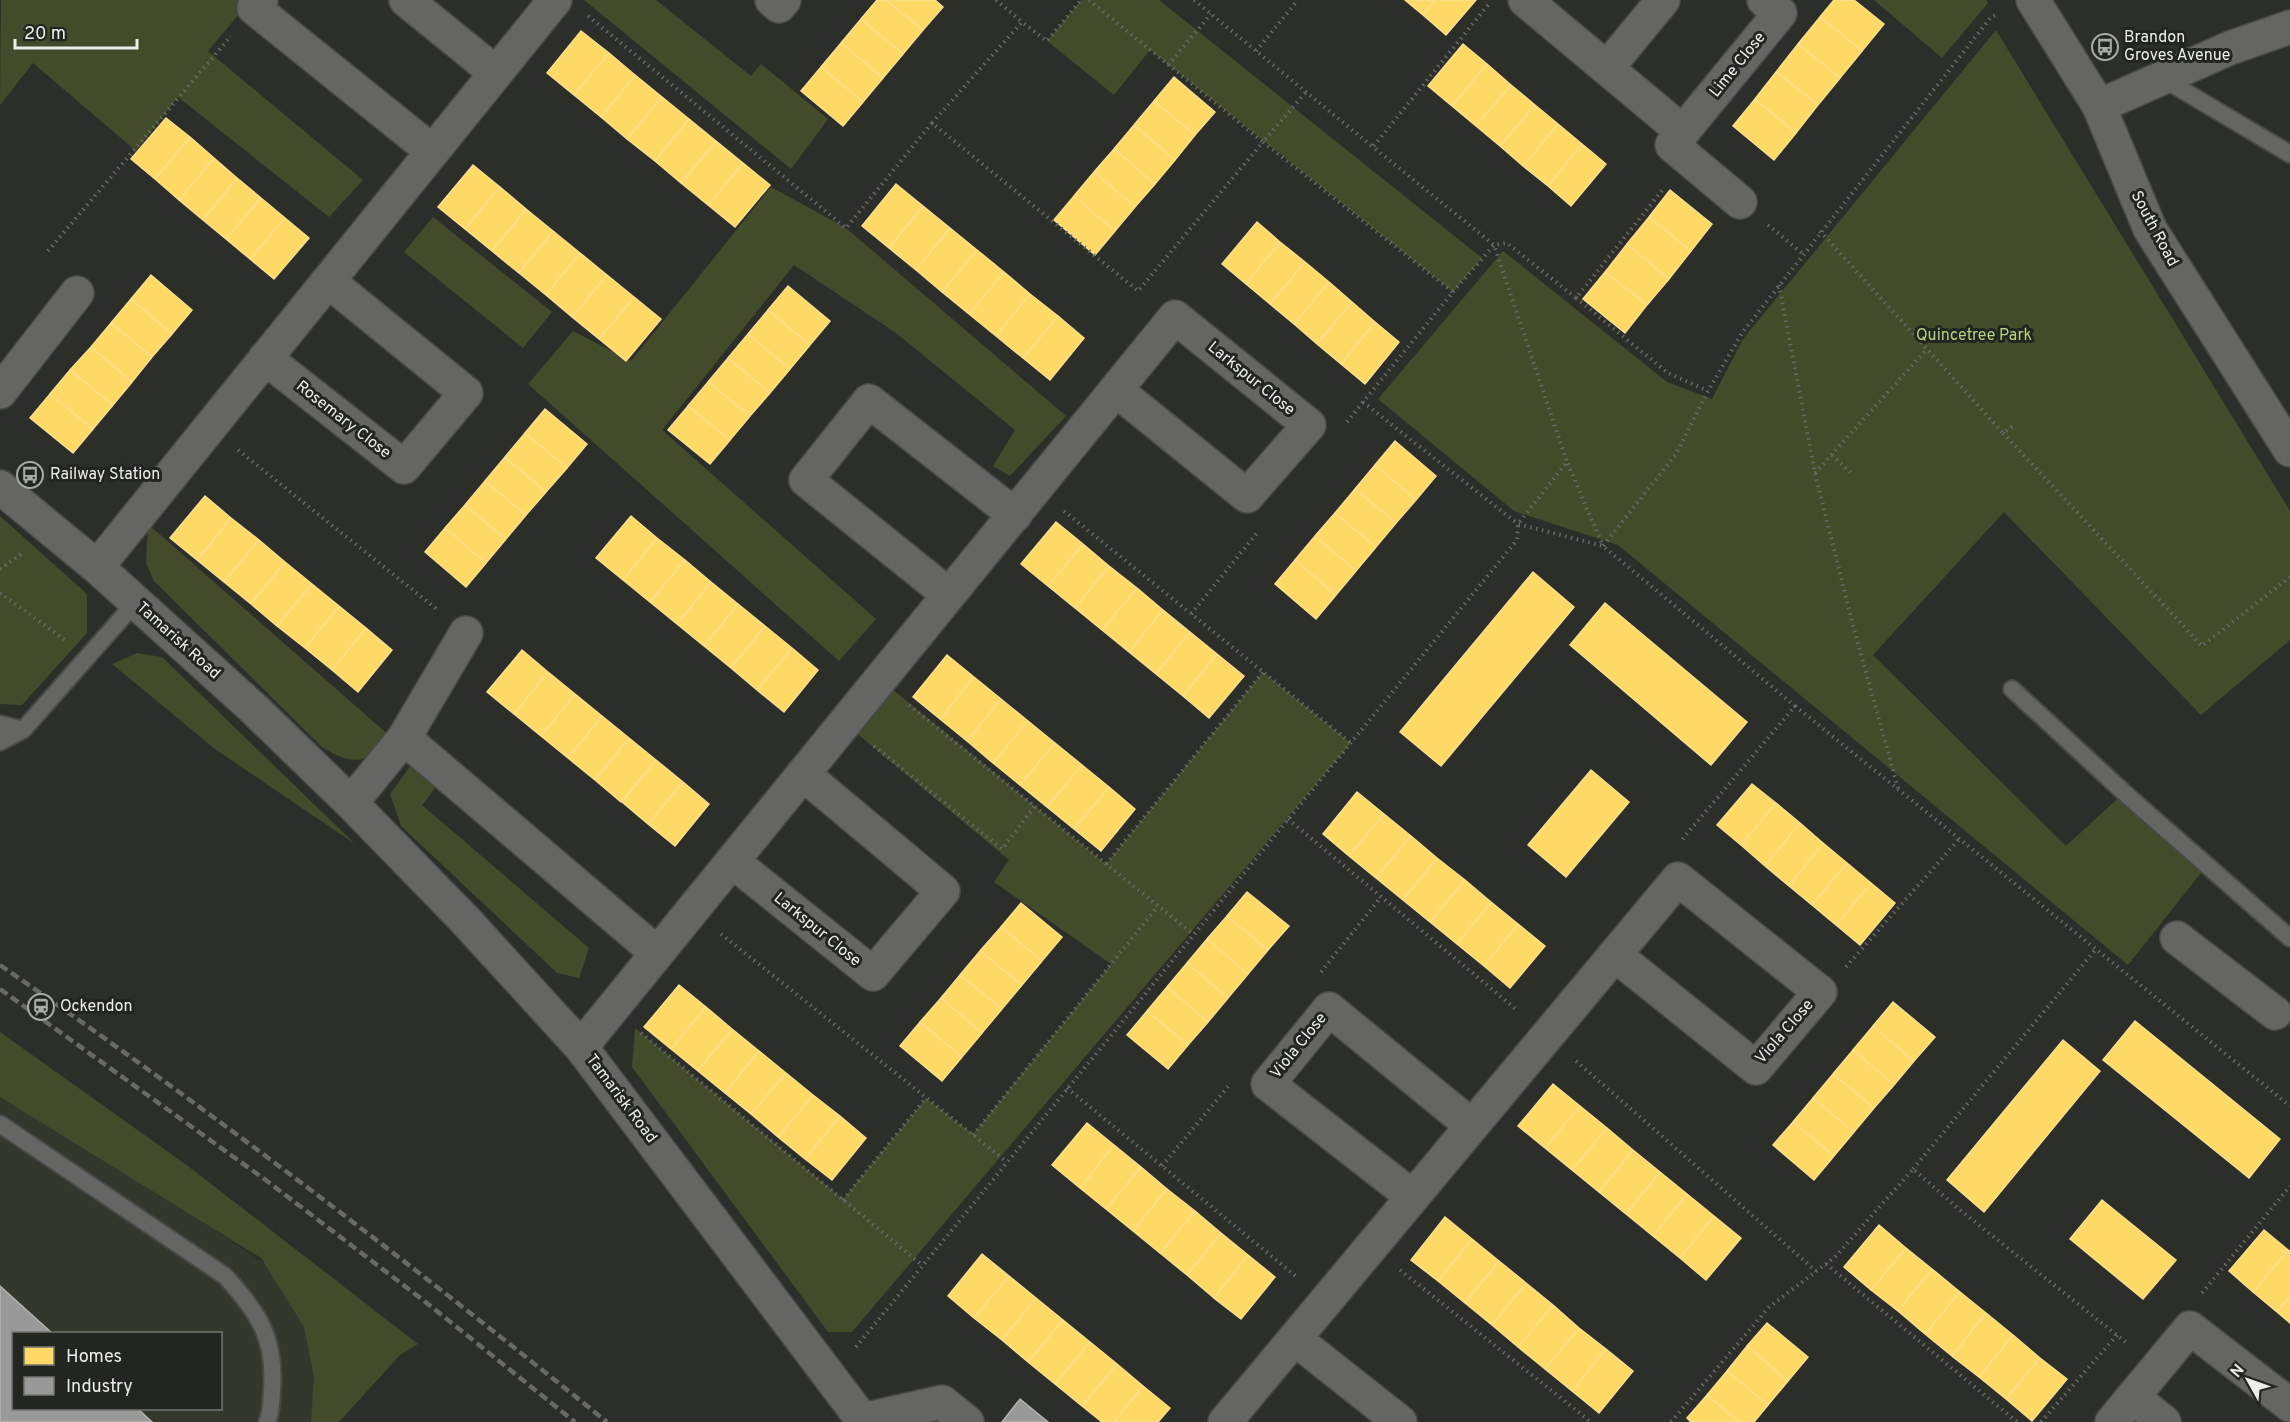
<svg xmlns="http://www.w3.org/2000/svg" width="2290" height="1422" viewBox="0 0 2290 1422" font-family="Overpass,sans-serif">
<style>
.built{fill:#33372c;fill-rule:evenodd}
.green{fill:#424c2b}
.homes{fill:#ffd966;stroke:#fadf8e;stroke-width:1.5}
.industry{fill:#999;stroke:#b2b2b1;stroke-width:1.5}
.lines{fill:none;stroke-linecap:round;stroke-linejoin:round}
.service-casing{stroke:#484a47;stroke-width:20}
.minor-casing{stroke:#484a47;stroke-width:36}
.secondary-casing{stroke:#484a47;stroke-width:36}
.path{stroke:#686966;stroke-width:4;stroke-dasharray:1.5 4.5;stroke-linecap:butt}
.service{stroke:#656664;stroke-width:16}
.minor{stroke:#656664;stroke-width:33}
.secondary{stroke:#656664;stroke-width:33}
.rail{stroke:#696a67;stroke-width:4.5;stroke-dasharray:9 4.5;stroke-linecap:butt}
.labels{text-anchor:middle;dominant-baseline:central;stroke-width:6;stroke-linejoin:round;paint-order:stroke}
.poi-label{font-size:16px;fill:#edeeea;stroke:#232620;text-anchor:start}
.street-label{font-size:16px;fill:#edeeea;stroke:#232620}
.park-label{font-size:16px;fill:#b7d280;stroke:#232620}
</style>
<rect width="100%" height="100%" fill="#2c2e2a"/>
<path class="built" d="M0,1085L400,1355L339,1422H0ZM14,1334H220V1408H14Z"/>
<path class="green" d="M1,0H251L208,51L363,180L329,217L178,97L136,151L33,63L0,105Z
M584,0H656L751,76L761,64L828,119L791,169Z
M1081,0H1159L1482,258L1453,292L1150,50L1114,95L1047,41Z
M1874,0H1986L1988,3L1942,58Z
M1996,30L2290,511V640L2201,715L2004,512L1873,655L2066,846L2126,791L2208,864L2128,965L1618,545L1514,511L1378,399L1503,251L1667,382L1712,399L1743,339Z
M771,187L846,228L1066,416L1010,476L993,466L1015,430L896,333L794,265L662,430L876,619L839,661L528,384L573,331L631,361Z
M433,217L552,312L523,348L404,252Z
M0,516L87,594V633L22,705L0,704Z
M148,524L391,737C369,765 352,766 322,747L154,581L146,563Z
M137,653L162,657L355,844L215,749L112,664Z
M1263,672L1351,743L852,1332H828L632,1067L635,1028L843,1199L926,1098L973,1134L1111,964L994,882L1009,860L854,731L892,689L1106,864Z
M414,761L440,782L422,805L589,948L579,978L557,973L401,826L390,794Z
M0,1032L188,1166L418,1344L400,1355L339,1422H311L314,1377L304,1327L261,1258L0,1097Z"/>
<path class="homes" d="M877,0H886L923,30L903,54L861,19Z
M886,0H935L943,7L923,30Z
M1405,0H1435L1423,15Z
M1435,0H1476L1446,35L1423,15Z
M1834,0H1854L1884,24L1862,51L1820,17Z
M1820,17L1862,51L1840,78L1798,44Z
M861,19L903,54L883,78L841,43Z
M581,31L609,53L574,95L547,73Z
M841,43L883,78L863,102L821,67Z
M1463,44L1487,64L1452,106L1428,86Z
M1798,44L1840,78L1818,105L1776,72Z
M609,53L635,75L601,117L574,95Z
M1487,64L1511,85L1476,126L1452,106Z
M821,67L863,102L843,126L801,91Z
M1776,72L1818,105L1796,133L1755,99Z
M635,75L662,97L627,139L601,117Z
M1174,77L1215,112L1195,135L1154,101Z
M1511,85L1535,105L1500,146L1476,126Z
M662,97L689,119L655,161L627,139Z
M1755,99L1796,133L1774,160L1733,126Z
M1154,101L1195,135L1175,160L1134,125Z
M1535,105L1558,124L1523,166L1500,146Z
M166,118L190,137L155,179L131,159Z
M689,119L716,141L681,183L655,161Z
M1558,124L1582,144L1548,186L1523,166Z
M1134,125L1175,160L1155,184L1114,149Z
M190,137L214,158L179,200L155,179Z
M716,141L743,163L708,205L681,183Z
M1582,144L1606,164L1571,206L1548,186Z
M1114,149L1155,184L1135,207L1094,172Z
M214,158L237,178L203,220L179,200Z
M743,163L770,185L735,227L708,205Z
M473,165L500,187L465,229L438,207Z
M1094,172L1135,207L1115,231L1074,196Z
M237,178L261,198L226,239L203,220Z
M896,184L923,206L889,248L862,226Z
M500,187L526,209L492,251L465,229Z
M1670,190L1712,224L1691,251L1649,217Z
M1074,196L1115,231L1095,255L1054,220Z
M261,198L285,218L250,259L226,239Z
M923,206L950,228L916,270L889,248Z
M526,209L553,231L519,273L492,251Z
M1649,217L1691,251L1669,279L1627,244Z
M285,218L309,238L274,279L250,259Z
M1257,222L1280,242L1246,284L1222,264Z
M950,228L977,250L942,292L916,270Z
M553,231L580,253L546,295L519,273Z
M1280,242L1305,262L1270,304L1246,284Z
M1627,244L1669,279L1647,305L1605,272Z
M977,250L1004,272L969,314L942,292Z
M580,253L607,275L572,317L546,295Z
M1305,262L1329,282L1294,324L1270,304Z
M1004,272L1030,294L996,336L969,314Z
M1605,272L1647,305L1625,333L1583,299Z
M151,275L192,310L172,334L131,299Z
M607,275L634,297L599,339L572,317Z
M1329,282L1352,302L1317,344L1294,324Z
M788,286L830,321L810,345L768,310Z
M1030,294L1058,316L1023,358L996,336Z
M634,297L661,319L626,361L599,339Z
M131,299L172,334L152,357L111,323Z
M1352,302L1375,322L1341,364L1317,344Z
M768,310L810,345L790,369L748,334Z
M1058,316L1084,338L1050,380L1023,358Z
M1375,322L1399,342L1365,384L1341,364Z
M111,323L152,357L132,382L91,347Z
M748,334L790,369L770,393L728,358Z
M91,347L132,382L113,405L70,370Z
M728,358L770,393L750,416L708,382Z
M70,370L113,405L93,429L50,394Z
M708,382L750,416L730,440L688,406Z
M50,394L93,429L73,453L30,418Z
M688,406L730,440L710,464L668,430Z
M545,409L587,444L567,468L525,433Z
M525,433L567,468L546,492L505,457Z
M1395,441L1436,476L1416,500L1375,465Z
M505,457L546,492L526,515L485,481Z
M1375,465L1416,500L1396,523L1355,489Z
M485,481L526,515L506,539L465,505Z
M1355,489L1396,523L1376,547L1335,513Z
M205,496L231,518L197,560L170,538Z
M465,505L506,539L486,563L445,528Z
M1335,513L1376,547L1356,571L1315,536Z
M631,516L657,538L623,580L596,558Z
M231,518L259,540L224,582L197,560Z
M1056,522L1083,544L1048,586L1021,564Z
M445,528L486,563L466,587L425,552Z
M1315,536L1356,571L1336,595L1295,560Z
M657,538L685,560L650,602L623,580Z
M259,540L285,562L251,604L224,582Z
M1083,544L1109,566L1075,608L1048,586Z
M685,560L711,582L677,624L650,602Z
M1295,560L1336,595L1316,619L1275,584Z
M285,562L312,584L277,626L251,604Z
M1109,566L1137,588L1102,630L1075,608Z
M1533,572L1574,607L1441,766L1400,732Z
M711,582L738,604L704,646L677,624Z
M312,584L339,606L305,648L277,626Z
M1137,588L1163,610L1129,652L1102,630Z
M1605,603L1747,722L1711,765L1570,645Z
M738,604L765,626L731,668L704,646Z
M339,606L366,628L332,670L305,648Z
M1163,610L1190,632L1156,674L1129,652Z
M765,626L792,648L757,690L731,668Z
M366,628L392,650L358,692L332,670Z
M1190,632L1217,654L1183,696L1156,674Z
M792,648L818,670L784,712L757,690Z
M522,650L548,672L514,714L487,692Z
M1217,654L1244,676L1209,718L1183,696Z
M947,655L974,677L940,719L913,697Z
M548,672L575,694L541,736L514,714Z
M974,677L1001,699L967,741L940,719Z
M575,694L602,716L568,758L541,736Z
M1001,699L1028,721L993,763L967,741Z
M602,716L629,738L595,780L568,758Z
M1028,721L1055,743L1020,785L993,763Z
M629,738L656,760L621,802L595,780Z
M1055,743L1082,765L1047,807L1020,785Z
M656,760L683,782L648,824L622,802Z
M1082,765L1109,787L1074,829L1047,807Z
M1591,770L1629,802L1566,877L1528,845Z
M683,782L709,804L675,846L648,824Z
M1752,784L1776,803L1741,845L1717,825Z
M1109,787L1135,809L1101,851L1074,829Z
M1357,792L1384,814L1349,856L1323,834Z
M1776,803L1800,823L1765,866L1741,845Z
M1384,814L1411,836L1376,878L1349,856Z
M1800,823L1823,843L1789,886L1765,866Z
M1411,836L1437,858L1403,900L1376,878Z
M1823,843L1847,863L1812,905L1789,886Z
M1437,858L1465,880L1430,922L1403,900Z
M1847,863L1871,883L1836,925L1812,905Z
M1465,880L1491,902L1457,944L1430,922Z
M1871,883L1895,903L1860,945L1836,925Z
M1247,892L1289,926L1268,950L1227,916Z
M1491,902L1518,924L1484,966L1457,944Z
M1021,903L1062,937L1042,961L1001,927Z
M1227,916L1268,950L1248,974L1207,939Z
M1518,924L1545,946L1510,988L1484,966Z
M1001,927L1042,961L1022,985L980,951Z
M1207,939L1248,974L1228,998L1187,963Z
M980,951L1022,985L1002,1009L960,975Z
M1187,963L1228,998L1208,1022L1167,987Z
M960,975L1002,1009L982,1033L941,998Z
M679,985L706,1007L671,1049L644,1027Z
M1167,987L1208,1022L1188,1045L1147,1011Z
M941,998L982,1033L962,1057L920,1022Z
M1893,1002L1935,1037L1914,1061L1873,1026Z
M706,1007L732,1029L698,1071L671,1049Z
M1147,1011L1188,1045L1168,1069L1127,1035Z
M2135,1021L2280,1139L2249,1178L2103,1060Z
M920,1022L962,1057L942,1081L900,1046Z
M1873,1026L1914,1061L1894,1085L1853,1050Z
M732,1029L759,1051L725,1093L698,1071Z
M2063,1040L2100,1071L1984,1212L1947,1180Z
M1853,1050L1894,1085L1874,1108L1833,1074Z
M759,1051L786,1073L751,1114L725,1093Z
M786,1073L813,1095L778,1137L751,1114Z
M1833,1074L1874,1108L1854,1132L1813,1098Z
M1553,1084L1580,1106L1545,1148L1518,1126Z
M813,1095L840,1116L805,1159L778,1137Z
M1813,1098L1854,1132L1834,1156L1793,1122Z
M1580,1106L1607,1128L1572,1170L1545,1148Z
M840,1116L866,1138L832,1180L805,1159Z
M1793,1122L1834,1156L1814,1180L1773,1145Z
M1087,1123L1114,1145L1080,1188L1052,1165Z
M1607,1128L1633,1150L1599,1192L1572,1170Z
M1114,1145L1141,1167L1106,1209L1080,1188Z
M1633,1150L1660,1172L1626,1214L1599,1192Z
M1141,1167L1167,1189L1133,1231L1106,1209Z
M1660,1172L1687,1194L1653,1236L1626,1214Z
M1167,1189L1195,1211L1160,1253L1133,1231Z
M1687,1194L1714,1216L1680,1258L1653,1236Z
M2102,1200L2176,1260L2143,1299L2070,1239Z
M1195,1211L1221,1233L1187,1275L1160,1253Z
M1714,1216L1741,1238L1706,1280L1680,1258Z
M1445,1217L1472,1239L1438,1281L1411,1260Z
M1879,1225L1906,1248L1871,1290L1844,1267Z
M2264,1230L2288,1250L2253,1292L2229,1271Z
M1221,1233L1248,1255L1214,1298L1187,1275Z
M1472,1239L1499,1261L1465,1303L1438,1281Z
M1906,1248L1932,1269L1898,1311L1871,1290Z
M2288,1250L2290,1251V1296L2277,1312L2253,1292Z
M982,1254L1009,1276L974,1318L948,1296Z
M1248,1255L1275,1277L1241,1319L1214,1298Z
M1499,1261L1526,1283L1492,1325L1465,1303Z
M1932,1269L1960,1292L1925,1334L1898,1311Z
M1009,1276L1036,1298L1002,1340L974,1318Z
M1526,1283L1553,1305L1518,1347L1492,1325Z
M1960,1292L1986,1313L1952,1356L1925,1334Z
M2290,1296V1323L2277,1312Z
M1036,1298L1063,1320L1028,1362L1002,1340Z
M1553,1305L1579,1328L1545,1369L1518,1347Z
M1986,1313L2013,1335L1979,1377L1952,1356Z
M1063,1320L1090,1342L1055,1384L1028,1362Z
M1767,1323L1808,1357L1788,1381L1747,1346Z
M1579,1328L1606,1349L1572,1391L1545,1369Z
M2013,1335L2040,1358L2006,1399L1979,1377Z
M1090,1342L1117,1364L1082,1406L1055,1384Z
M1747,1346L1788,1381L1768,1405L1727,1371Z
M1606,1349L1633,1371L1599,1413L1572,1391Z
M2040,1358L2067,1379L2032,1421L2006,1399Z
M1117,1364L1143,1386L1114,1422H1102L1082,1406Z
M1727,1371L1768,1405L1754,1422H1739L1707,1395Z
M1143,1386L1170,1408L1158,1422H1114Z
M1707,1395L1739,1422H1691L1687,1418Z"/>
<path class="industry" d="M0,1286L53,1334H14V1408H137L152,1422H0Z
M1020,1399L1048,1422H1002Z"/>
<g class="lines">
<defs>
<path id="service" d="M2162,78L2290,154
M2012,689L2129,797L2290,938
M0,724L23,730
M0,742L23,730L135,603
M0,1124L225,1276C258,1312 276,1338 272,1390C271,1401 272,1412 267,1422"/>
<path id="minor" d="M261,0L254,8L432,151
M406,0L496,73
M772,0L779,6L784,0
M1525,0L1683,132
M1607,68L1663,0
M2099,106L2230,48L2290,27
M1740,202L1672,145L1780,13L1764,0
M265,358L404,467L466,393L328,281
M0,392L77,293
M0,487L97,567L253,708L351,803L465,920L581,1047L864,1422
M97,567L555,0
M949,595L806,480L869,401L1015,515
M404,738L657,953
M351,803L404,738L466,633
M732,861L873,974L943,891L803,774
M2177,938L2275,1013
M581,1047C779,804 977,561 1175,317L1309,425L1247,496L1116,390
M1413,1197L1268,1084L1329,1009L1472,1126
M1295,1339L1400,1422
M2133,1397L2164,1422
M862,1420L942,1402L967,1422
M1225,1422L1678,879L1820,992L1756,1068L1615,955
M2112,1422L2190,1328L2290,1405"/>
<path id="secondary" d="M2033,0L2099,106L2150,229L2290,450"/>
</defs>
<use href="#service" class="service-casing"/>
<use href="#minor" class="minor-casing"/>
<use href="#secondary" class="secondary-casing"/>
<path class="path" d="M996,0L1022,22
M1089,0L1263,142L1306,92
M1194,0L1373,147
M1488,5L1373,147L1494,245L1507,243L1576,298L1664,188
M588,16L846,228L932,123L1138,291L1263,142L1453,292L1363,402L1518,524L1603,546L1795,706L1680,842
M1256,51L1298,0
M1168,65L1211,14
M932,123L1022,22L1047,41L1081,0
M1768,225L1803,254
M1820,231L2003,433L2015,425
M48,251L231,36
M1779,285L1815,473L1855,633L1898,788
M1453,292L1494,245L1567,462
M1576,298L1668,373L1708,391
M1347,422L1363,402
M2003,433L2202,646L2290,577
M238,450L439,611
M1832,455L1852,474
M1815,473L1927,349
M1064,511L1351,743
M0,569L21,554
M0,593L65,640
M1191,614L1257,533
M909,705L1193,934
M1795,706L2290,1106
M874,746L1002,849L1035,806
M1288,819L1518,1011
M1106,864L1263,672
M721,934L1007,1162
M1846,967L1960,838
M1321,972L1381,897
M641,1033L922,1265
M1576,1061L1816,1271
M1067,1088L1298,1278
M973,1135L1158,906
M1162,1166L1231,1083
M1913,1169L2096,949
M843,1200L926,1098
M1826,1264L2017,1422
M1400,1270L1591,1422
M2202,1293L2290,1186
M856,1347L1517,540L1518,524L1567,462L1603,546L1676,454L1708,391L1742,333L1991,17L1998,14
M1671,1422L1769,1307L1835,1257L1913,1169L1960,1210L2128,1344
M2041,1422L2117,1335"/>
<use href="#service" class="service"/>
<use href="#minor" class="minor"/>
<use href="#secondary" class="secondary"/>
<path class="rail" d="M0,965C209,1109 410,1263 607,1422
M0,989L267,1181L423,1300L575,1422"/>
</g>
<defs>
<symbol id="bus-ring" viewBox="-11 -11 22 22"><circle r="9.5" fill="#232620" stroke="#a9aba7" stroke-width="1.5"/><path d="M-5-6H5V4H4V6H2V4H-2V6H-4V4H-5ZM-3.5-4V0h7V-4ZM-3.5 1.2v1.5H-2V1.2ZM2 1.2v1.5H3.5V1.2Z" fill="#a9aba7"/></symbol>
<symbol id="station-ring" viewBox="-11 -11 22 22"><circle r="9.5" fill="#232620" stroke="#a9aba7" stroke-width="1.5"/><path d="M-3-6H3Q5-6 5-4V2Q5 4 3 4L4.5 6H3L1.5 4h-3L-3 6H-4.5L-3 4Q-5 4-5 2V-4Q-5-6-3-6ZM-3.5-4v3h7v-3ZM-3.5 1v1.5H-2V1ZM2 1v1.5H3.5V1Z" fill="#a9aba7"/></symbol>
</defs>
<g fill-rule="evenodd">
<use href="#bus-ring" x="2090" y="32" width="30" height="30"/>
<use href="#bus-ring" x="15" y="460" width="30" height="30"/>
<use href="#station-ring" x="26" y="992" width="30" height="30"/>
</g>
<g class="labels">
<g class="poi-label">
<text x="2124" y="38">Brandon<tspan x="2124" dy="18">Groves Avenue</tspan></text>
<text x="50" y="475">Railway Station</text>
<text x="60" y="1007">Ockendon</text>
</g>
<g class="street-label">
<text transform="translate(1738 65) rotate(-51)">Lime Close</text>
<text transform="translate(2154 229) rotate(62)">South Road</text>
<text transform="translate(1251 379) rotate(39)">Larkspur Close</text>
<text transform="translate(343 420) rotate(38)">Rosemary Close</text>
<text transform="translate(178 641) rotate(42)">Tamarisk Road</text>
<text transform="translate(817 930) rotate(39)">Larkspur Close</text>
<text transform="translate(1785 1032) rotate(-49)">Viola Close</text>
<text transform="translate(1299 1046) rotate(-51)">Viola Close</text>
<text transform="translate(621 1099) rotate(53)">Tamarisk Road</text>
</g>
<g class="park-label">
<text x="1974" y="336">Quincetree Park</text>
</g>
</g>
<rect x="12" y="1332" width="210" height="78" fill="#232620" stroke="#747671" stroke-width="1.5"/>
<rect x="24" y="1347" width="30" height="18" fill="#ffd966" stroke="#747671" stroke-width="1.5"/>
<text x="66" y="1362" font-size="18" fill="#edeeea">Homes</text>
<rect x="24" y="1377" width="30" height="18" fill="#999999" stroke="#747671" stroke-width="1.5"/>
<text x="66" y="1392" font-size="18" fill="#edeeea">Industry</text>
<g transform="translate(2248 1380) rotate(310)" stroke="#232620" stroke-width="4.5" paint-order="stroke">
<path d="M0-4.5L10 22L0 15L-10 22Z" fill="#edeeea"/>
<text y="-9" font-size="16" font-weight="bold" text-anchor="middle" fill="#edeeea">N</text>
</g>
<path d="M15 39v9h122v-9" fill="none" stroke="#edeeea" stroke-width="3"/>
<text x="24" y="39" font-size="18" fill="#edeeea" stroke="#232620" stroke-width="4.5" paint-order="stroke">20 m</text>
</svg>
